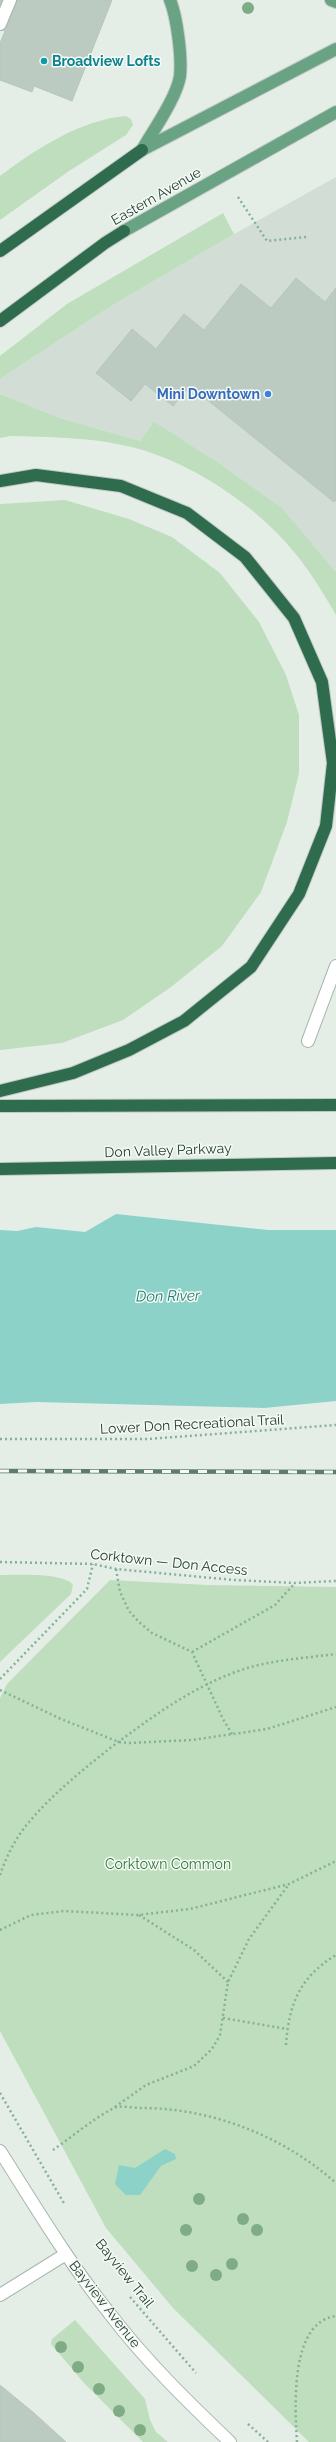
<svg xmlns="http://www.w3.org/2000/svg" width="336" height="2442" viewBox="0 0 336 2442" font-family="Raleway,sans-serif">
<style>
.built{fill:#d2ded5}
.green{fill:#bedebe}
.water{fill:#8dd2c9}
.building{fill:#bccbc2;stroke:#b7c7bc}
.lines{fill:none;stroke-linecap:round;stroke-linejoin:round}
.service-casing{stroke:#a6b6ac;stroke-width:14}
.minor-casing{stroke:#a6b6ac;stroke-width:14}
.primary-casing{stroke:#c1c9c5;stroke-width:14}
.motorway-casing{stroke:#c1c9c5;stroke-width:14}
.path{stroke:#85b197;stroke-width:2.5;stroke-dasharray:2 3;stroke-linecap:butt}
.service{stroke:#fff;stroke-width:12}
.minor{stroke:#fff;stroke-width:12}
.primary{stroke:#69a384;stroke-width:12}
.motorway{stroke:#2f6c4e;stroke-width:12}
.rail-casing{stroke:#5e7b6b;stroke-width:4.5}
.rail{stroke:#f5faf6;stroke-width:3;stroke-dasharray:9;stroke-linecap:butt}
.tree{fill:#80ac85}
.culture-dot{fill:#0f9aa8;stroke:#f5faf6;stroke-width:1.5}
.shop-dot{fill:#3f7fe0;stroke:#f5faf6;stroke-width:1.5}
.labels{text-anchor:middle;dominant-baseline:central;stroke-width:3;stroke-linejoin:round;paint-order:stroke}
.culture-label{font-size:14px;font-weight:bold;fill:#0d838f;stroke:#f5faf6;text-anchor:start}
.street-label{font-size:14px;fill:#233f30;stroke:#f5faf6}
.shop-label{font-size:14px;font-weight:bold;fill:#366cbe;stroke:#f5faf6;text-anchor:end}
.park-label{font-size:14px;fill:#2e7635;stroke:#f5faf6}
.water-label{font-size:15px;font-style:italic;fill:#1d7c71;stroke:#f5faf6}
</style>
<rect width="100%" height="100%" fill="#e4eee7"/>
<path class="built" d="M336,177V572L282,508L219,463L154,423L140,441L60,418L0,394V379L111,306L234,234Z"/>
<path class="green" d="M126,116L131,119L133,125L126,135L69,171L0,220V176C36,149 80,120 126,116Z
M223,213L234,234L111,306L0,379V356L67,304Z
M0,394L60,418L140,441L154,422L219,463L282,508L336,572V615C322,591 307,566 288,545C249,500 181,456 122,445C85,437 48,437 10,436L0,438Z
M65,500L129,519L172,537L220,573L259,622L286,675L299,715V773L287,822L261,892L222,946L171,987L123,1020L62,1043L0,1050V504Z
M0,1575C16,1575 64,1572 73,1585L71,1594L0,1662Z
M110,1580L207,1585L336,1587V2442H309L173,2308L106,2228L0,2031V1698L7,1684Z
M75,2320L145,2399L150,2420L156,2432L168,2442H143L84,2383L51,2344L52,2339Z"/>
<path class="water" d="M116,1214L268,1230H336V1401L264,1408L37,1402L0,1404V1230L17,1231L36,1227L85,1232Z
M165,2149L175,2154L176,2159L161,2166L140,2195H126L115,2184L119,2165L135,2168Z"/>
<path class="building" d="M0,0H112L72,101L34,86L32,92L0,80V43L5,31L0,29Z
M296,278L325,302L336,288V500L334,502L190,386L173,406L145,384L131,401L96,373L132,329L156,349L184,314L204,330L241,284L271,308Z
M0,2385L34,2413L66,2442H0Z"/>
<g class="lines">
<defs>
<path id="service" d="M0,24L10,0"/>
<path id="minor" d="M308,1041L336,966
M0,2151C35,2206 69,2263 110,2314C145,2360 188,2402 230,2442
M0,2295L66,2254"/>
<path id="primary" d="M331,0L336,2
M142,150L336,49
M142,150C153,131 177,97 180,76C182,57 177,17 170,0
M124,231L336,112"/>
<path id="motorway" d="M0,251L142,150
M0,321L105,243L124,231
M0,481L36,475L121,486L187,513L245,557L294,618L322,682L333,763L326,826L299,894L251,967L184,1021L129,1050L73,1073L0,1091
M0,1106L336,1105
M0,1169L336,1163"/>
</defs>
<use href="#service" class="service-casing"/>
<use href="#minor" class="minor-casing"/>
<use href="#primary" class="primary-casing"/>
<use href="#motorway" class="motorway-casing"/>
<path class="path" d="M238,197L267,241L307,237
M0,1439H148L336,1425
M0,1562L93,1564L116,1569L234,1580L296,1583L336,1581
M116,1569L120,1592L129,1611L139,1622L152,1633L192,1652L223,1719L232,1734
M192,1652L275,1605L295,1583
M0,1679L87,1589L93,1564
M0,1690L61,1719L119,1742L130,1743L192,1740L267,1729L336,1707
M0,1875C6,1857 16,1837 29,1822C52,1795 81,1771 109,1749C150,1718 192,1687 241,1670C271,1660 304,1658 336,1654
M139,1915L194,1950L228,1982
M0,1930L31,1915L64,1911L138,1915L190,1909L289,1884L336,1861
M223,2018L287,2029
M286,2045C289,2003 300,1977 336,1955
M0,2093L65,2205
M115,2107L146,2085L194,2066L212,2049L220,2035L228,1982L249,1939L289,1884
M53,2150C72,2137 94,2118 114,2108C120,2105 133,2108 141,2108C212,2108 283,2136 336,2183
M130,2297L196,2373
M248,2424L268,2442
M297,2442C295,2409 289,2322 336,2316"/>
<use href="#service" class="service"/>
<use href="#minor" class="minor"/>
<use href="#primary" class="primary"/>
<use href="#motorway" class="motorway"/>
<defs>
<path id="rail" d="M0,1471L336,1472"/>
</defs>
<use href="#rail" class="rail-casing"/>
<use href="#rail" class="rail"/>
</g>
<g class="tree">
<circle cx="248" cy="8" r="6"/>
<circle cx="199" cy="2199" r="6"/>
<circle cx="243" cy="2219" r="6"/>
<circle cx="186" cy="2230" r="6"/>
<circle cx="257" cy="2230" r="6"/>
<circle cx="232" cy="2264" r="6"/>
<circle cx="192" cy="2266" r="6"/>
<circle cx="216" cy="2275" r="6"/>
<circle cx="61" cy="2347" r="6"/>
<circle cx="78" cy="2367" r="6"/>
<circle cx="99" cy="2389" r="6"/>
<circle cx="119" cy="2411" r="6"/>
<circle cx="140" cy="2430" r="6"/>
</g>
<circle class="culture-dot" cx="44" cy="61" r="4"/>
<circle class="shop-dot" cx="268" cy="394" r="4"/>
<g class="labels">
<g class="culture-label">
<text x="52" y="61">Broadview Lofts</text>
</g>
<g class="street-label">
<text transform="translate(156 196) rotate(-30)">Eastern Avenue</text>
<text transform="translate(168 1150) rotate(-2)">Don Valley Parkway</text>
<text transform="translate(192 1424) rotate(-3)">Lower Don Recreational Trail</text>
<text transform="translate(169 1562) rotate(6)">Corktown — Don Access</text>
<text transform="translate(125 2273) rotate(51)">Bayview Trail</text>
<text transform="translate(105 2304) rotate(52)">Bayview Avenue</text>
</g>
<g class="shop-label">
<text x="260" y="394">Mini Downtown</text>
</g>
<g class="park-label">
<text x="168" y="1864">Corktown Common</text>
</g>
<g class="water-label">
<text transform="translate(168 1296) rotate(-1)">Don River</text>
</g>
</g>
</svg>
